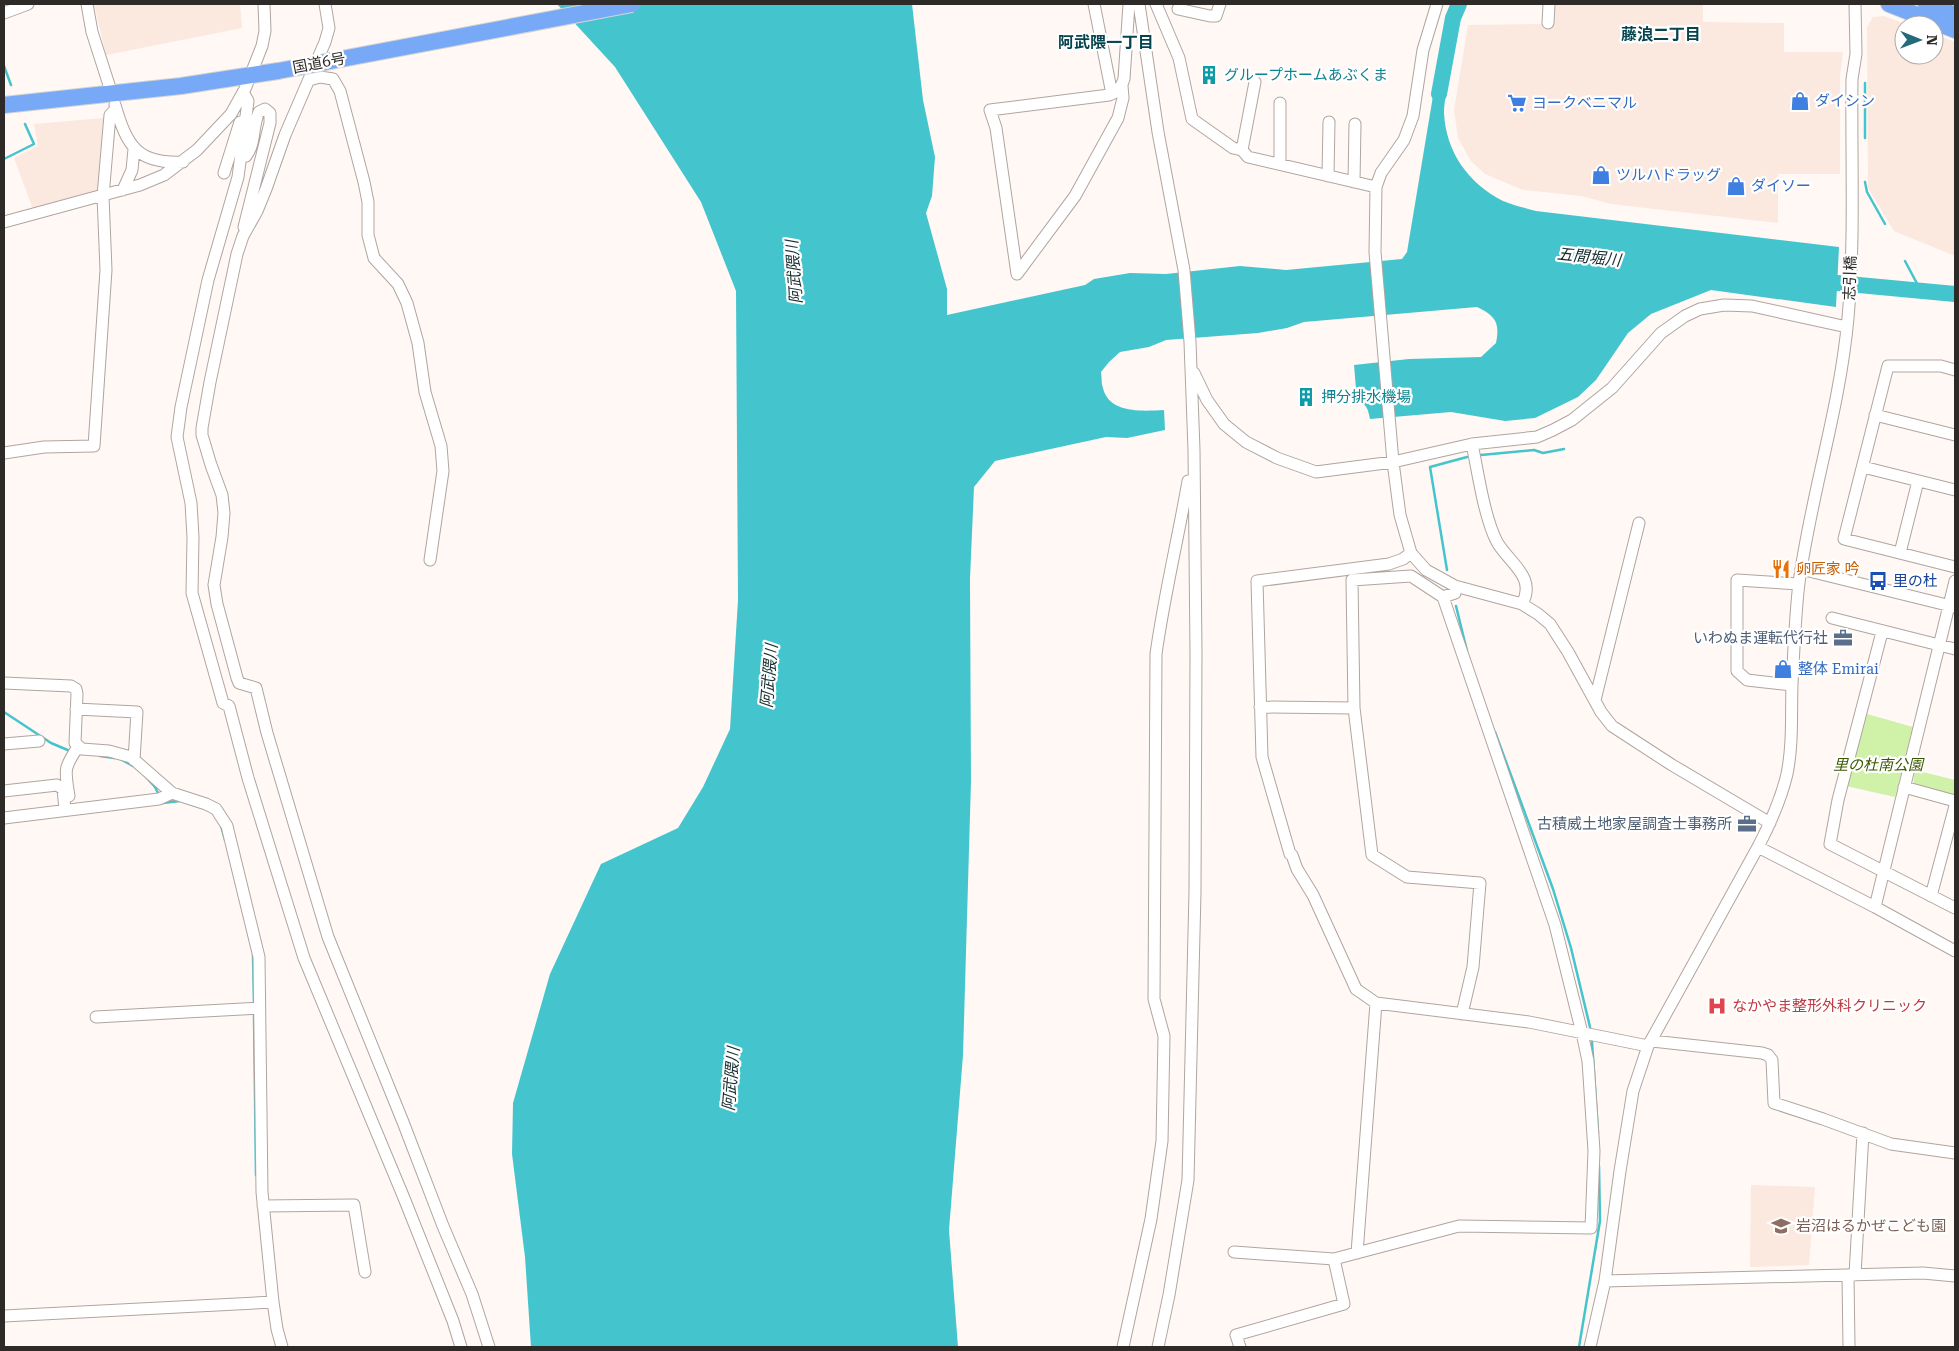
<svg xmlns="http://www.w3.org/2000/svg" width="1959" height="1351" font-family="'Roboto Serif','Noto Sans JP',serif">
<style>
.built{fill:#fbe8df}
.green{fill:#cff1a8}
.water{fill:#44c5cd}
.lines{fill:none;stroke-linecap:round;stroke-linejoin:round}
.stream{stroke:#44c5cd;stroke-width:2.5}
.river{stroke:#44c5cd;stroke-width:16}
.minor-casing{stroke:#b0a5a0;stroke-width:13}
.highway-casing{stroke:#d5d4d4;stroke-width:18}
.minor{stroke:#fff;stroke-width:11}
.highway{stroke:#77a9f7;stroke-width:16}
.highway-bridge-casing{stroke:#d5d4d4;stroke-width:18;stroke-linecap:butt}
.highway-bridge{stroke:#77a9f7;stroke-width:16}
.labels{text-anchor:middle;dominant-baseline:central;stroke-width:4.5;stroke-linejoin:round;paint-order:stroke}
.street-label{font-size:15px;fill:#2e2a28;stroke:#fff}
.culture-label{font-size:15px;fill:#0d838f;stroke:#fff;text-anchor:start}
.shop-label{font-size:15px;fill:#366cbe;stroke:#fff;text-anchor:start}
.food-label{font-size:15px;fill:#c56008;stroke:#fff;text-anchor:start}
.transit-label{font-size:15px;fill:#164399;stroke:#fff;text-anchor:start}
.service-label{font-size:15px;fill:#4e5e75;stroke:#fff;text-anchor:end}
.park-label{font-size:15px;font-style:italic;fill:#3b5800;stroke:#fff}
.health-label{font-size:15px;fill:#be3a42;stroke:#fff;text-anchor:start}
.education-label{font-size:15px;fill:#785e54;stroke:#fff;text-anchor:start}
.neighbourhood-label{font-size:16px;font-weight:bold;fill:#05444f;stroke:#fff}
.water-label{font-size:16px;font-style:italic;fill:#192f31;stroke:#fff}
</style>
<rect width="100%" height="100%" fill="#fff8f4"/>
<path class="built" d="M94 4H240L242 28 106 55Z
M1555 4H1703V22L1784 23V52H1843L1840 76V174H1778V223L1611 204 1582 196 1523 190 1485 174 1471 161 1458 138 1454 110 1468 25 1554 24Z
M1884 16 1908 25H1904V55H1934V34L1955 42V256L1894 231 1868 188 1867 27 1873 17Z
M104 118 100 190 33 209 14 158 38 146 34 124Z
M1751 1185 1815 1187 1809 1265 1750 1267Z"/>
<path class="green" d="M1867 714 1913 727 1895 797 1846 786Z
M1915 770 1955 780V797L1913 785Z"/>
<path class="water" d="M557 4H912L923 100 935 157 932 196 926 213 947 289V315L1085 285 1094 279 1130 273 1166 274 1240 266 1286 270 1402 259 1407 252 1437 72 1449 75C1448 87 1444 100 1444 113 1446 152 1468 183 1503 201 1513 205 1525 208 1536 211L1839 247 1836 307 1711 290 1651 314 1628 333 1596 380 1578 397 1535 418 1505 421 1451 412 1370 419C1368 409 1367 404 1357 401L1354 365 1409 359 1481 357 1496 343C1500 323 1496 316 1477 307L1304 322 1287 328 1258 333 1166 340 1149 347 1120 352 1109 362 1101 372C1102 377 1101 383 1103 388 1109 414 1143 411 1164 410L1165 430 1127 438 1106 437 995 461 974 487 970 579 971 781 963 1055 949 1230 958 1347H531L525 1257 512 1154 513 1103 550 974 601 864 678 828 703 787 730 729 738 600 736 291 701 202 615 67Z"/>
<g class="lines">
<path class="stream" d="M4 66 11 85
M1865 138V83
M4 159 34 144 25 124
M1865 182 1867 192 1885 224
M1905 261 1921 291
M1481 455 1534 450 1543 453 1564 449
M1447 570 1430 467 1467 457
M1456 606 1467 651
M4 712 51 743 70 751
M1495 732 1553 889 1571 948 1590 1027
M100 756 114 758
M122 760 133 766
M146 777 155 787 158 793
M163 803 180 801
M221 826 225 840
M253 954 254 1004
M254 1014 256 1175
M1592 1042 1598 1133
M1579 1347 1600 1221 1599 1166"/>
<path class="river" d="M1439 94 1453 18 1459 4
M1816 281 1955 294"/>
<g class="minor-casing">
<path id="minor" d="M87 4 92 32 109 85
M325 4 329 28 325 42 285 135 266 189 257 211 243 236 237 254 210 382 202 428V435L211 465 222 495 224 513 222 537 214 585 217 604 237 678 239 683 256 688 267 733 328 937 403 1122 443 1226 472 1294 489 1347
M1094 4 1112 94
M1139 4 1158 132 1184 270 1190 342 1194 450 1196 653 1195 892 1188 1180 1169 1295 1158 1347
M1156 4 1179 58 1192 119 1233 148 1242 150 1248 157 1376 187
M1437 4 1423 50 1413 116 1404 140 1381 173 1376 187 1375 252 1393 462 1400 515 1411 553 1426 570 1455 586 1522 604 1538 614 1550 624 1568 652 1601 712 1612 726 1672 765 1770 823
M1178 9 1210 16H1216L1220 4
M4 13 28 4
M1548 23 1549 4
M309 80 320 77 333 79 340 91 364 182 368 202V235L374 258 398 284 407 303 418 343 425 392 441 446 443 471 430 560
M1122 86 1123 98 1118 118 1075 196 1017 274 996 128 990 110 1109 95C1118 92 1121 88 1124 79L1129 4
M243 92 248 101 238 177 208 280 181 407 177 437 191 503 193 537 192 593 223 703 229 706 248 778 304 958 404 1198 453 1321 461 1347
M115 105C127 146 137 164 183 162
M1242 150 1255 82
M242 154 246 156C256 143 252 126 259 112L265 109 270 113V123L244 227
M1280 164V103
M224 173 240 122
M1328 176 1329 122
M1354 182 1355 124
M123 190 132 170 134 149
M4 222 140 185 164 175 197 150 231 114 245 89 262 46 265 31 264 4
M1955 370 1941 366H1888L1844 539 1955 567
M1194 373 1207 400 1224 424 1246 442 1277 458 1316 472 1393 462 1472 444 1537 437 1553 430 1572 420 1612 388 1661 333 1685 316 1700 309 1724 305 1752 306 1847 327
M1875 415 1955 435
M1472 444C1478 472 1484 517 1497 542 1509 563 1537 577 1522 604
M4 453 44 447 94 446 106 270 103 196 110 115 116 109
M1863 467 1955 490
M1411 553 1403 559 1389 564 1257 581 1262 757 1290 854 1292 855 1297 869 1313 895 1356 989 1376 1003 1529 1022 1648 1046
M1900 553 1918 481
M1801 569 1955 607
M1443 597 1411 576 1352 580 1354 708 1372 855 1407 877 1480 883 1473 967 1462 1014
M1832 618 1955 649
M1882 632 1838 800 1830 844 1955 908
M4 683 71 686 76 689 77 694 75 743 82 749 109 751 131 757 172 793 206 804 216 809 227 826 259 957 262 1192 273 1302 277 1329 282 1347
M1792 685 1747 680 1737 671V580L1799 584
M1595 700 1639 523
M1260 707 1354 708
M76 709 137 712 134 760
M4 744 39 741
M1904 787 1955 801
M4 791 57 785 63 789 65 810
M69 796C65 770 63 769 78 747
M4 818 159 799 172 793
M1758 847 1875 907 1955 951
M1931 896 1955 806
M1875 907 1955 581
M96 1017 259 1008
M1652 1041 1762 1053 1768 1055 1772 1060 1774 1103 1823 1119 1891 1144 1955 1153
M263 1206 354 1205 365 1272
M1234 1252 1334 1259 1459 1226 1591 1228 1594 1151 1588 1061 1582 1033 1555 925 1443 597 1455 593V586
M1357 1253 1376 1003
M1855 1275 1863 1133
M1848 1276 1849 1347
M1605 1281 1923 1273 1955 1276
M4 1316 273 1302
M1123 1347 1151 1219 1162 1141 1164 1036 1154 999 1156 654C1164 596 1178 539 1188 481
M1240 1347 1236 1335 1344 1304 1334 1259
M1590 1347 1605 1281 1620 1171 1633 1091 1648 1046 1758 847C1770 824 1781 799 1787 774 1793 744 1791 715 1792 684 1794 651 1795 616 1799 583 1811 494 1840 408 1848 318 1855 239 1851 158 1852 79L1856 54 1855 4"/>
</g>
<g class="highway-casing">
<path id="highway" d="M1889 4 1955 30
M1926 4 1955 15
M4 105 181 86 278 71"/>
</g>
<use href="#minor" class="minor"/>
<use href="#highway" class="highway"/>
<g class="highway-bridge-casing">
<path id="highway-bridge" d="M278 71 632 4"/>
</g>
<use href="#highway-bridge" class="highway-bridge"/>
</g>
<defs>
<g id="building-bare" transform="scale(1.5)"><path d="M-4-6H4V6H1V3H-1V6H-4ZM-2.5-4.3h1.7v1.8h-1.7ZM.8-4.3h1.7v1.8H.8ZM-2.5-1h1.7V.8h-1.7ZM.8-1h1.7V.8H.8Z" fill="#0f9aa8" stroke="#fff" stroke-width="2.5" paint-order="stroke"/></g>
<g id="shop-bare" transform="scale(1.5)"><path d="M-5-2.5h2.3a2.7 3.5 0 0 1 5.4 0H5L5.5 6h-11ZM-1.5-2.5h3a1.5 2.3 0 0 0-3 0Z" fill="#3f7fe0" stroke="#fff" stroke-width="2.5" paint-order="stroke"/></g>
<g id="supermarket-bare" transform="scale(1.5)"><path d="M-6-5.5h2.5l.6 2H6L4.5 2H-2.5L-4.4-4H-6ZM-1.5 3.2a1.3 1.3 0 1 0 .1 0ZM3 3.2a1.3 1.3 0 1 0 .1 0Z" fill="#3f7fe0" stroke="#fff" stroke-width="2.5" paint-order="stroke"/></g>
<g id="restaurant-bare" transform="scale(1.5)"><path d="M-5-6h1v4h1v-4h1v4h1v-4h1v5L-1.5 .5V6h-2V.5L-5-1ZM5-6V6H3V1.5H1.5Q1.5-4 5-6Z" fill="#e8710a" stroke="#fff" stroke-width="2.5" paint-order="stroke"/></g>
<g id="bus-bare" transform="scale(1.5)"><path d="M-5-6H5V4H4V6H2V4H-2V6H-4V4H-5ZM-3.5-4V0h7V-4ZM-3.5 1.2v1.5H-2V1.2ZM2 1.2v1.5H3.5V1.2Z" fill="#1a4fb4" stroke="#fff" stroke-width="2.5" paint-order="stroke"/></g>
<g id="office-bare" transform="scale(1.5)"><path d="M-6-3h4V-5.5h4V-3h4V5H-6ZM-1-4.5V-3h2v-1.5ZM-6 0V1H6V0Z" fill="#5c6f8a" stroke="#fff" stroke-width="2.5" paint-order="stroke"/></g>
<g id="hospital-bare" transform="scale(1.5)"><path d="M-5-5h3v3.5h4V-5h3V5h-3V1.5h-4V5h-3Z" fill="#e0444e" stroke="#fff" stroke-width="2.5" paint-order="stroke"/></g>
<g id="school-bare" transform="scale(1.5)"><path d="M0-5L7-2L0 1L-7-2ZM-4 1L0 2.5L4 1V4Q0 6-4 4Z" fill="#8d6e63" stroke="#fff" stroke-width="2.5" paint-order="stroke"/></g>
</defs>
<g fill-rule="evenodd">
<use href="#building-bare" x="1209" y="75"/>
<use href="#shop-bare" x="1800" y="101"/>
<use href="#supermarket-bare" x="1517" y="103"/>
<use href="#shop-bare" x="1601" y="175"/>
<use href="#shop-bare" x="1736" y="186"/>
<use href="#building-bare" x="1306" y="397"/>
<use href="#restaurant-bare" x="1781" y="569"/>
<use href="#bus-bare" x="1878" y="581"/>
<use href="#office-bare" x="1843" y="638"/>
<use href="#shop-bare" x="1783" y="669"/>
<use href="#office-bare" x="1747" y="824"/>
<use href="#hospital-bare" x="1717" y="1006"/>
<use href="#school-bare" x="1781" y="1226"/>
</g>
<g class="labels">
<g class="street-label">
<text transform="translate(319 63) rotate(-11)">国道6号</text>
<text transform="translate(1850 278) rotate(-88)">志引橋</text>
</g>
<g class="culture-label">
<text x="1224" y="75">グループホームあぶくま</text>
<text x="1321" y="397">押分排水機場</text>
</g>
<g class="shop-label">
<text x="1815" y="101">ダイシン</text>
<text x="1532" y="103">ヨークベニマル</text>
<text x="1616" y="175">ツルハドラッグ</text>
<text x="1751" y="186">ダイソー</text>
<text x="1798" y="669">整体 Emirai</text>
</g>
<g class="food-label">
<text x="1796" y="569">卵匠家 吟</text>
</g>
<g class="transit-label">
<text x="1893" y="581">里の杜</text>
</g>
<g class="service-label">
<text x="1828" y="638">いわぬま運転代行社</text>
<text x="1732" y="824">古積威土地家屋調査士事務所</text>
</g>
<g class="park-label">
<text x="1878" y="765">里の杜南公園</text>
</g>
<g class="health-label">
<text x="1732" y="1006">なかやま整形外科クリニック</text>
</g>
<g class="education-label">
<text x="1796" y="1226">岩沼はるかぜこども園</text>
</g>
<g class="neighbourhood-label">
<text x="1661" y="34">藤浪二丁目</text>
<text x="1106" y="42">阿武隈一丁目</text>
</g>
<g class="water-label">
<text transform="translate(1589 257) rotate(6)">五間堀川</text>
<text transform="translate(794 272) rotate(-94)">阿武隈川</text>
<text transform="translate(769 676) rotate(-85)">阿武隈川</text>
<text transform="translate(731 1079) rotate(-85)">阿武隈川</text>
</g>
</g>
<rect width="1959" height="1351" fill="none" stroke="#2e2a28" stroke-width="10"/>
<g transform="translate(1919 40) rotate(91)"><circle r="24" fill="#ffffff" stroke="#abaaa9"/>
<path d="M0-4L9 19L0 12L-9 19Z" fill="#246b79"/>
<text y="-8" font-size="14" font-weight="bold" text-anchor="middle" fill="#2e2a28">N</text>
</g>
</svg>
